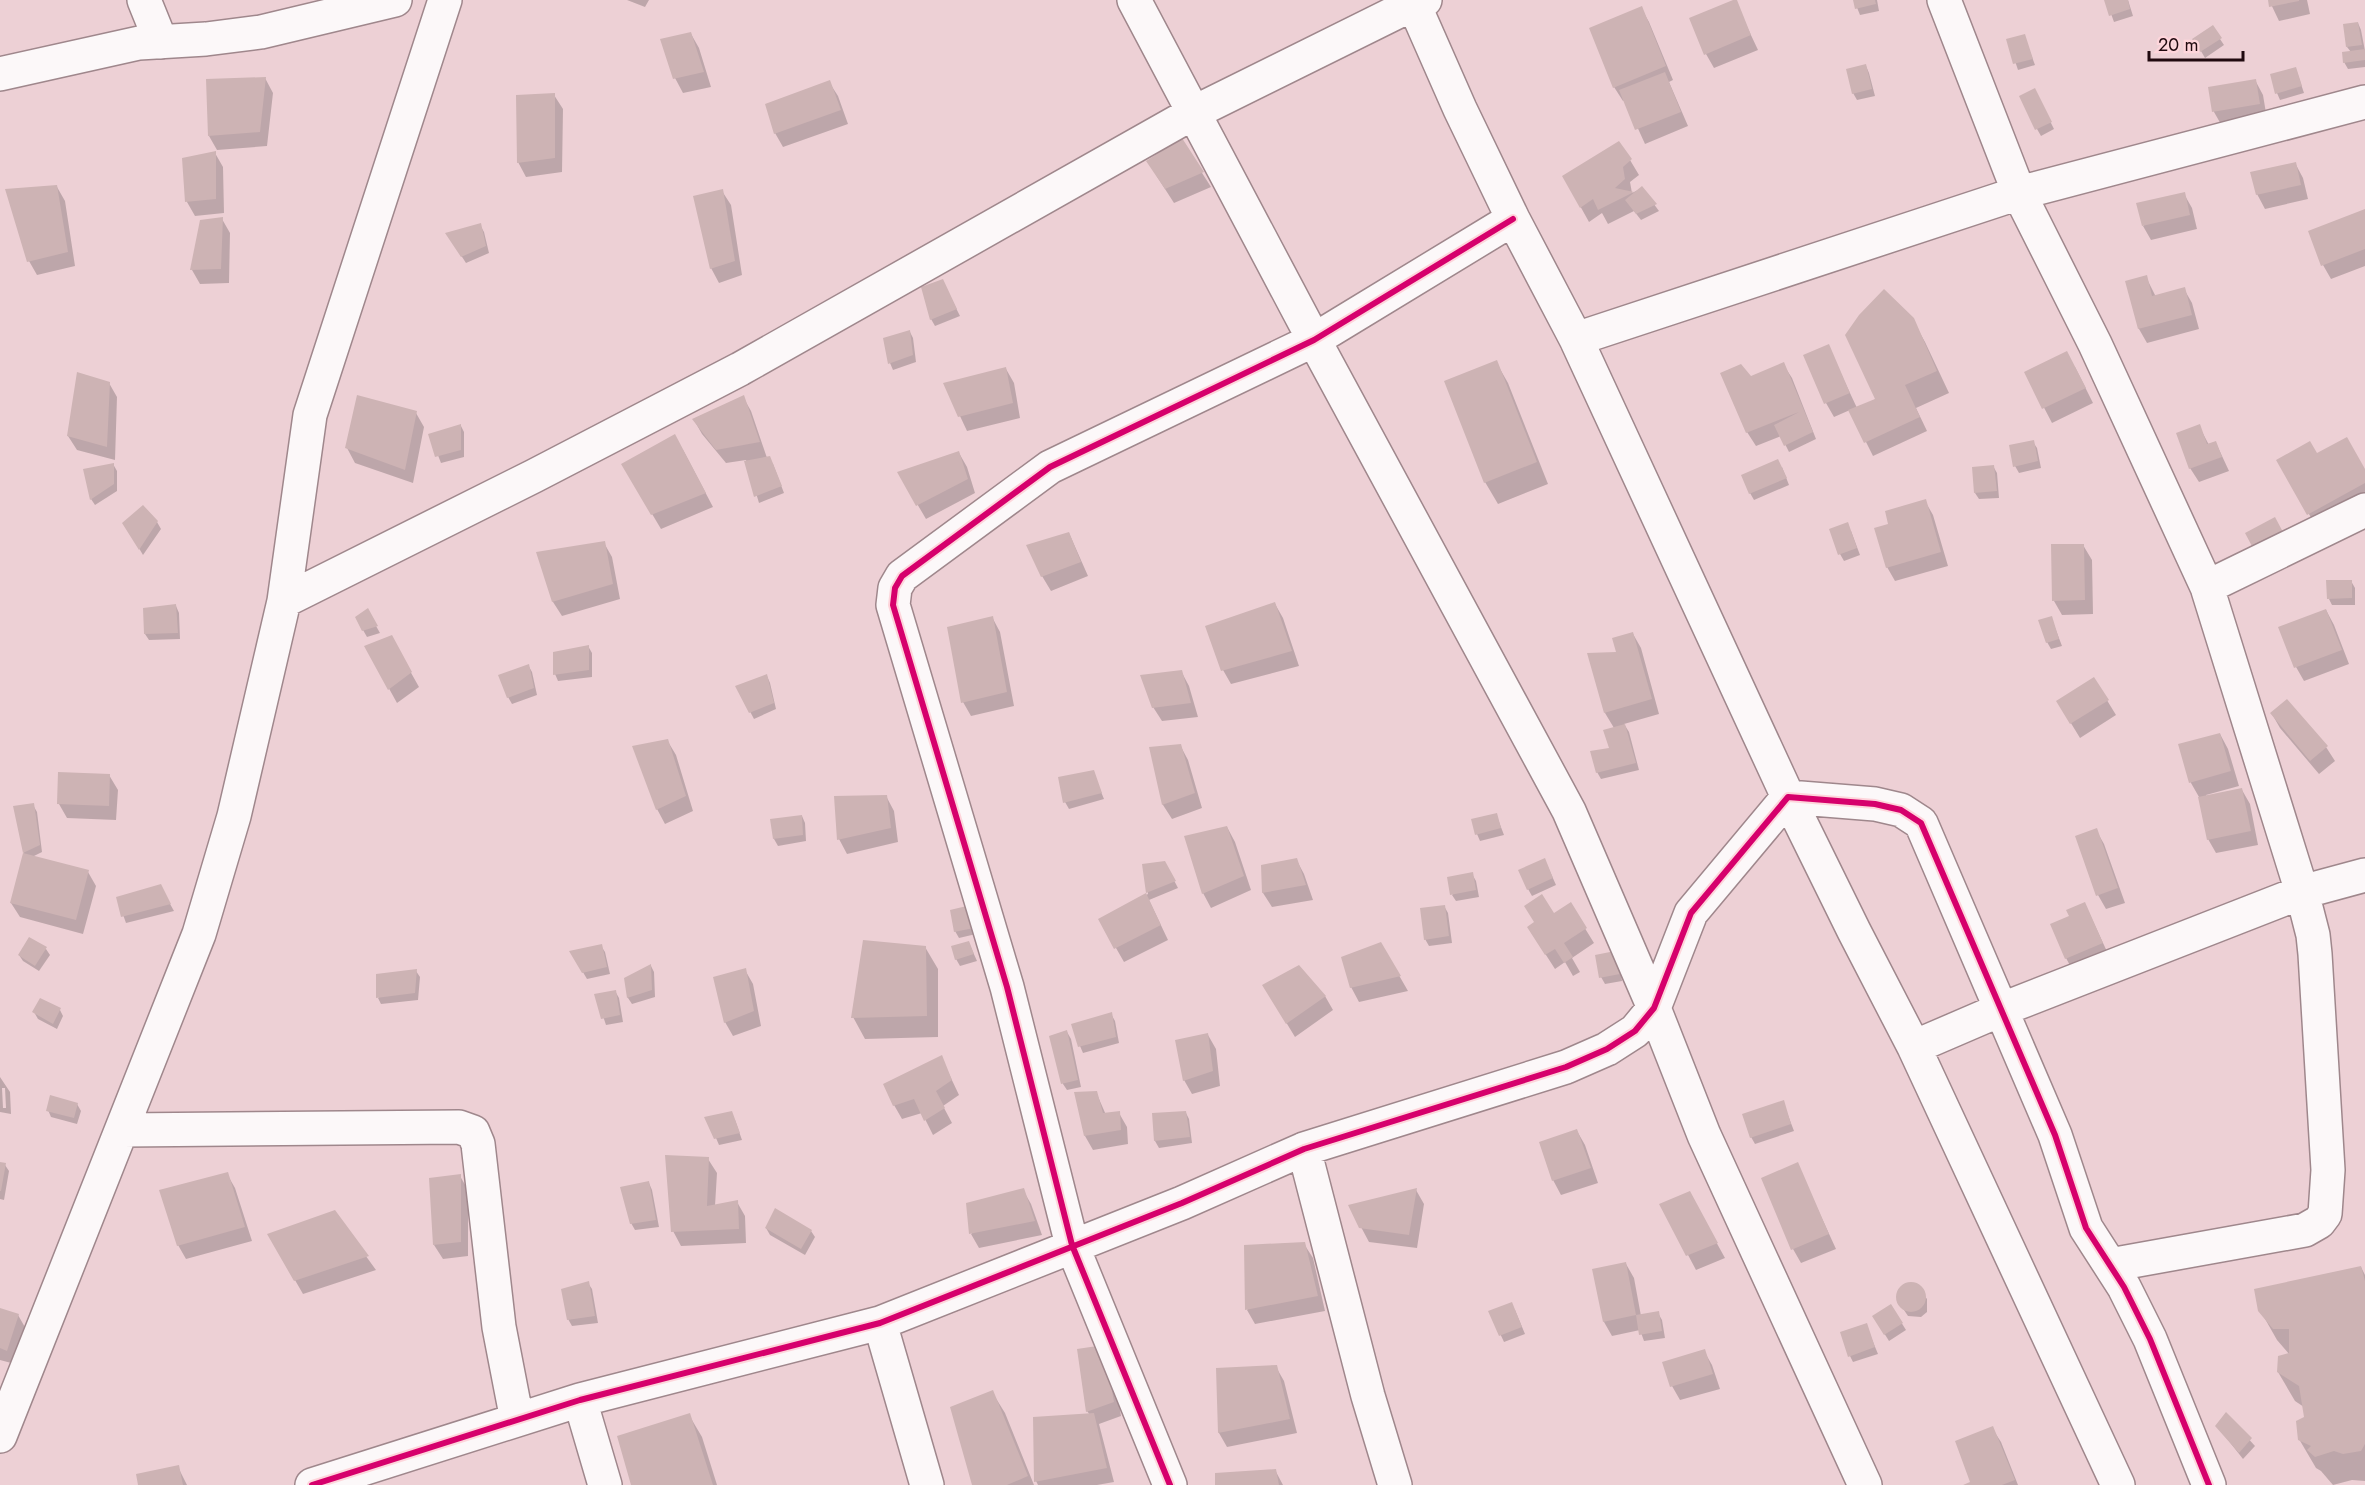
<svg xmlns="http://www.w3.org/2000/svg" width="2365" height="1485" font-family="Jost,sans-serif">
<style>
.shadow{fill:#0003;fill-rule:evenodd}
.building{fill:#cdb3b4}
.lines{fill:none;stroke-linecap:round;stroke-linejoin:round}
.minor-casing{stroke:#9f878c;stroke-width:36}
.minor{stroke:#fcf8f9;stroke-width:33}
.cycleway-casing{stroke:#fed5db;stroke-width:10}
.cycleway{stroke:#d6006c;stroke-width:6}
</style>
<rect width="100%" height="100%" fill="#edd0d5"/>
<path class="shadow" d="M627 0H649L645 7Z
M1854 0H1877L1879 11 1860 15Z
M2106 0H2128L2133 16 2114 22Z
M2269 0H2307L2310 14 2279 21Z
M1735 1 1758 50 1714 68 1706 54Z
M1641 8 1649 22 1673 80 1669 82 1688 126 1645 144 1625 100 1623 101 1614 87Z
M2358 23 2361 30 2365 51V67L2348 69 2344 62 2351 52 2347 47Z
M691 34 699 48 711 87 683 93 675 78Z
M2024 36 2035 65 2018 70 2008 40Z
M2194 39H2220L2224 45 2205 58Z
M1866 66 1869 73 1875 96 1857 100 1853 93Z
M2296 69 2304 93 2280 100 2277 93Z
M265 78 273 93 267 146 217 150 209 136Z
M2255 80 2263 95 2267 119 2222 126 2214 112 2210 88Z
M829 82 838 96 848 124 783 147 775 133Z
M554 95 563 109 562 172 526 177 518 162Z
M2038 97 2054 129 2041 136 2037 129Z
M1181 140 1211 187 1174 203 1156 175Z
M215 153 223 167 224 213 195 216 187 202 184 159Z
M1630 160 1639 175 1630 182 1632 193 1642 188 1659 211 1641 220 1634 211 1608 224 1602 213 1589 222 1564 177Z
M2295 163 2303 178 2308 199 2265 209 2257 194Z
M57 187 65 201 75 266 37 275 29 261Z
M722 191 731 205 742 275 719 283 711 268Z
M2184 194 2192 208 2197 229 2151 240 2143 226Z
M2365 211V266L2331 279 2323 265Z
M222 219 230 233 229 283 200 284 192 270Z
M480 225 484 232 489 253 466 263 451 240Z
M2146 277 2156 297 2184 289 2192 303 2199 329 2147 343 2139 329 2126 282Z
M946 288 960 316 935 326 931 319Z
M1912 319 1925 342 1949 393 1916 408 1927 431 1873 456 1850 410 1834 417 1826 403 1828 346 1857 408 1876 399Z
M910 332 913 338 916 362 893 370 890 363Z
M1496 362 1508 383 1548 484 1498 504 1485 482Z
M1783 364 1792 378 1816 439 1789 452 1781 436 1756 446 1747 432 1751 378Z
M2075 367 2093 403 2052 423 2026 373Z
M1006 369 1014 383 1020 418 967 431 945 384Z
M109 383 117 397 115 460 77 450 68 436Z
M743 397 751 411 767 458 773 464 784 493 759 503 746 460 726 463 702 434 694 420Z
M416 413 424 427 413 483 355 463 347 448Z
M461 426 464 432V457L441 463 430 435Z
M2199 426 2209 445 2216 443 2229 471 2199 482 2190 468Z
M2033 442 2037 448 2041 468 2019 473 2015 466Z
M683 450 713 507 661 529 623 465Z
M959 453 967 467 975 493 926 519 899 473Z
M2316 455 2365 471V501L2317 528 2278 460Z
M113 464 117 471V491L95 505 91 499Z
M1993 466 1997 473 1999 498 1979 499 1975 493Z
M1782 467 1789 485 1754 500 1750 493Z
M1925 501 1933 515 1948 566 1895 581 1887 567 1890 525Z
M157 522 161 529 143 555 124 523Z
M1851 531 1860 555 1844 561 1840 554Z
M1069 533 1088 576 1051 591 1042 576Z
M604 543 612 557 620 599 562 616 553 602 538 554Z
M2083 545 2092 560 2093 614 2062 615 2054 601Z
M2351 581 2355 588V605H2332L2329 599Z
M1275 604 1283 618 1299 666 1231 684 1223 670Z
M176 606 179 613 180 639 149 640 145 634Z
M367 610 380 633 367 637 363 630Z
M2326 610 2334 625 2349 664 2304 681 2296 667Z
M992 617 1000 632 1014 706 971 716 963 702Z
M2051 617 2062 646 2051 649 2047 642Z
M1633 634 1641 648 1659 714 1624 724 1629 732 1639 770 1601 779 1597 772 1611 749 1614 728 1605 713 1618 654Z
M391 637 419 687 397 703 366 647Z
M588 646 592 653V677L558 681 555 674Z
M528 665 532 672 537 695 512 704 508 697Z
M1181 671 1189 686 1198 717 1162 721 1153 707Z
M767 676 770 683 776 709 754 719 737 687Z
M2094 679 2116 715 2080 738 2066 715Z
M2272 714 2326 747 2335 761 2319 774 2280 728Z
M2220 734 2228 749 2239 786 2206 795 2207 797 2242 790 2250 804 2258 845 2216 853 2208 839 2199 797 2191 783 2180 745Z
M667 740 676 755 693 811 665 824 657 809 634 747Z
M1180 745 1188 760 1202 808 1172 819 1163 805 1151 749Z
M1093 772 1104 799 1069 809 1065 802Z
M109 775 118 790 116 820 67 818 59 804Z
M886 796 894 811 898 842 847 854 839 839Z
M33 805 37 812 42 852 32 857 88 872 96 886 83 934 20 917 11 903 24 853 15 808Z
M1496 814 1504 835 1480 841 1477 834Z
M802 816 805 823 806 841 778 846 774 839 772 820Z
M1227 827 1235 842 1251 890 1211 908 1203 893Z
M2096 830 2104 844 2125 903 2106 909 2098 895Z
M1296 859 1304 874 1313 900 1272 907 1263 893 1262 866Z
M1165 863 1178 888 1149 900 1168 940 1124 962 1100 920 1148 894 1144 865Z
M1548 867 1556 885 1532 896 1528 889Z
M1472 874 1476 881 1479 897 1456 901 1452 895Z
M160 886 174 911 126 923 117 898Z
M1570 904 1594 943 1572 958 1580 972 1573 976 1565 962 1555 969 1537 941 1554 915Z
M2085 904 2110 958 2074 973 2066 958 2071 917Z
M970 906 976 934 959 938 955 931Z
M1444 906 1448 913 1452 943 1429 946 1425 939Z
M969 943 977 961 960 966 956 959Z
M1381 944 1408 991 1359 1002 1351 987Z
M601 946 605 952 610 974 587 979 571 952Z
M925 947 938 969V1037L865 1039 853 1017Z
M46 949 50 955 39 971 23 961 19 955Z
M1619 959 1622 981 1605 984 1601 977Z
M651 966 654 972 655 997 632 1004 628 998 626 978Z
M745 970 753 984 761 1026 733 1036 725 1022Z
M416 971 420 977 418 1000 381 1004 378 998Z
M1264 986 1325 996 1333 1010 1295 1037Z
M615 991 619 998 623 1022 606 1025 596 995Z
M60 1010 63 1016 57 1029 38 1019 34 1012Z
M1111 1014 1115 1021 1119 1043 1083 1053 1080 1046Z
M1067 1032 1071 1039 1081 1087 1067 1090 1063 1084 1051 1037Z
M1208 1035 1216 1049 1220 1086 1192 1094 1184 1080Z
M941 1057 959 1095 943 1106 952 1123 933 1135 922 1113 902 1119 894 1105Z
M0 1077 10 1092 11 1114 0 1112ZM2 1088H5L6 1108H3Z
M1096 1092 1106 1115 1119 1113 1127 1127 1128 1144 1093 1150 1085 1136Z
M1783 1102 1794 1131 1755 1144 1751 1137Z
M77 1104 81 1111 77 1124 51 1117 48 1110Z
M1186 1113 1189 1119 1192 1143 1159 1148 1155 1141 1154 1114Z
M735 1120 742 1140 719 1145 716 1138Z
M1577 1131 1585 1145 1598 1183 1561 1195 1553 1180Z
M708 1159 717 1173 715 1206 737 1202 745 1216 746 1243 681 1246 673 1231Z
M0 1164 5 1165 9 1171 4 1200 0 1199Z
M1797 1164 1836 1249 1801 1263 1793 1249Z
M227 1174 235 1188 252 1241 186 1259 178 1245Z
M460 1176 468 1190V1256L443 1259 434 1245Z
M649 1183 652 1190 659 1227 635 1230 631 1223Z
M1023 1190 1031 1204 1042 1235 979 1248 971 1234Z
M1416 1190 1424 1204 1417 1248 1369 1242 1361 1227Z
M1689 1193 1725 1258 1696 1270 1661 1204Z
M334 1212 376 1270 303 1294 269 1235Z
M766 1228 811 1231 815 1237 805 1255 770 1235Z
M1304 1244 1313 1258 1325 1311 1255 1324 1247 1310Z
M1626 1264 1634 1278 1641 1316 1658 1313 1662 1320 1665 1338 1644 1341 1640 1330 1612 1336 1604 1322 1594 1270Z
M2361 1267 2365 1275V1481L2352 1480 2333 1485 2321 1471 2316 1468 2299 1439 2306 1418 2304 1407 2295 1401 2278 1372 2289 1354 2277 1340 2260 1310Z
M588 1283 592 1289 598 1323 572 1326 568 1319Z
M1908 1284 1916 1285 1927 1299V1312L1921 1317 1908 1316 1898 1301 1900 1289Z
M1891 1306 1906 1330 1889 1341 1874 1317Z
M0 1309 18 1315 26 1329 15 1364 0 1360Z
M1515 1310 1525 1334 1504 1342 1490 1312Z
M1866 1325 1878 1354 1853 1362 1850 1356Z
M1704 1351 1712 1365 1720 1389 1680 1400 1672 1386Z
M1112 1361 1121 1416 1099 1424 1114 1482 1097 1485H1038L1036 1481 1090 1415 1087 1411Z
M1276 1367 1284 1381 1297 1433 1227 1447 1219 1433 1218 1370Z
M992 1392 1005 1413 1034 1485H974Z
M2226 1414 2255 1446 2243 1459 2217 1426Z
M689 1415 702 1437 717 1485H632Z
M1992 1428 2001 1442 2018 1485H1974Z
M178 1467 187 1485H140Z
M1275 1470 1283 1485H1216Z"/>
<path class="building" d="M1733 0H1737L1751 35 1704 55 1689 18Z
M1853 0H1875L1876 4 1855 9Z
M2104 0H2128L2130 9 2109 16Z
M2268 0H2299V1L2269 7Z
M1642 6 1666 66 1613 88 1589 28Z
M2358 22 2362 45 2346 47 2343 24Z
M2213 25 2222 38 2200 52 2192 39Z
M691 32 704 72 673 79 660 39Z
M2025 34 2033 59 2013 64 2006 39Z
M2365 49V60L2343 63 2342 52Z
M1866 64 1872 89 1852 94 1846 69Z
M2296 67 2302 86 2275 94 2270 74Z
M1665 72 1681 112 1635 130 1619 90Z
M266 77 260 132 208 136 206 79Z
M2256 79 2260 104 2212 112 2208 87Z
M830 80 841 110 774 134 765 104Z
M2035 88 2052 122 2035 130 2019 96Z
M555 93V158L517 163 516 95Z
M1182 138 1204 172 1165 189 1146 161Z
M1619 141 1632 159 1623 167 1625 179 1615 188 1634 192 1598 210 1593 199 1580 208 1562 176Z
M216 151V199L185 202 182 158Z
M2296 162 2301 185 2256 195 2250 172Z
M57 185 68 252 27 262 5 189Z
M1642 186 1657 204 1636 214 1625 200Z
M723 189 735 261 710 269 693 196Z
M2185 192 2190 215 2142 226 2136 203Z
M2365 209V249L2321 266 2308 231Z
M223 217 221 269 190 270 200 220Z
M481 223 486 246 461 257 445 233Z
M2147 275 2152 296 2185 287 2192 315 2138 329 2125 281Z
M943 279 957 309 930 320 921 287Z
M1884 289 1914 318 1937 371 1905 385 1920 417 1864 443 1848 410 1875 399 1845 335 1859 315Z
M910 330 913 355 888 364 883 338Z
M1829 344 1850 393 1824 404 1803 355Z
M2067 351 2086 388 2042 409 2024 372Z
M1497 360 1537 462 1484 483 1444 381Z
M1784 362 1813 432 1784 446 1774 425 1799 412 1746 433 1720 373 1741 364 1751 376Z
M1006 367 1013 403 958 417 943 383Z
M77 372 110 382 107 447 67 436Z
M357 395 417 411 405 470 345 448Z
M744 395 760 442 716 450 692 419Z
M461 424V450L435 457 428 434Z
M2200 424 2207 444 2216 441 2222 457 2189 469 2176 433Z
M675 434 706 493 651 515 621 464Z
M2347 437 2365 469V483L2307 515 2276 460 2310 441 2317 453Z
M2034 440 2038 461 2013 467 2009 445Z
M959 451 968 479 916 506 897 472Z
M770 456 782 486 754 497 744 461Z
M1778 459 1787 478 1749 494 1741 475Z
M114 463V484L90 500 83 469Z
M1994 465 1997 491 1974 493 1972 467Z
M1926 499 1941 552 1886 568 1874 528 1888 524 1885 511Z
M143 505 158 521 139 550 122 523Z
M2275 517 2284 534 2254 550 2245 533Z
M1848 522 1857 548 1838 555 1829 529Z
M1069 532 1081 562 1041 577 1026 545Z
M605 541 613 584 552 602 536 552Z
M2051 544H2084L2085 600 2052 601Z
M2326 580H2352V598L2327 599Z
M1275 602 1292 651 1221 671 1205 626Z
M176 604 178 633 144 634 143 608Z
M368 608 378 626 362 631 355 617Z
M2326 609 2342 650 2294 668 2278 627Z
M993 616 1007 692 961 703 947 627Z
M2052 616 2059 639 2046 643 2038 620Z
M1633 632 1652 699 1604 713 1587 653 1616 652 1612 638Z
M392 635 412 672 388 690 364 646Z
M589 645V670L553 675V652Z
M529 664 534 688 507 698 498 675Z
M1182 670 1191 703 1152 708 1140 675Z
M767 674 774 703 749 713 735 686Z
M2094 677 2109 700 2070 724 2056 701Z
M2287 699 2328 746 2310 761 2270 713Z
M1625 724 1636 763 1596 773 1590 751 1609 748 1603 730Z
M2220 733 2231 771 2189 783 2178 744Z
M668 739 686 796 656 810 632 746Z
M1181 744 1195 793 1162 805 1149 747Z
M1094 770 1102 793 1063 803 1058 777Z
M58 772 110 774 109 806 57 804Z
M2242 788 2251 831 2207 840 2198 797Z
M887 795 891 828 837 840 834 796Z
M34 803 40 845 23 853 13 806Z
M1497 813 1501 828 1475 835 1471 819Z
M802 815 803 835 773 839 770 819Z
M1227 826 1244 876 1202 894 1184 836Z
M2097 828 2118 888 2096 896 2075 836Z
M23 853 89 870 76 920 10 903Z
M1297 858 1306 885 1262 893 1261 865Z
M1545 858 1553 878 1527 890 1518 870Z
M1165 861 1176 881 1146 893 1142 864Z
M1473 872 1476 890 1450 895 1447 877Z
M161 884 171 904 121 917 116 897Z
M1146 893 1161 925 1114 949 1098 919Z
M1542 894 1554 913 1571 902 1587 928 1564 943 1573 957 1564 963 1555 949 1545 955 1527 927 1534 922 1524 906Z
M2085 902 2103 943 2065 959 2050 924 2069 916 2066 910Z
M971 905 974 928 954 932 950 910Z
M1445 905 1449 936 1424 940 1420 908Z
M29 937 47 947 35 966 18 955Z
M863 940 926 946 927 1016 851 1018Z
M969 941 974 954 955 960 951 946Z
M1381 942 1401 976 1350 988 1341 957Z
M602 944 607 967 582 973 569 951Z
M1615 951 1620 974 1599 978 1595 955Z
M651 964 652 990 627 998 624 978Z
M1299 965 1326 996 1286 1024 1262 985Z
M746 968 754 1011 724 1023 713 977Z
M417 969 415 993 376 998V974Z
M616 990 620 1015 601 1019 594 994Z
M40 998 61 1008 53 1024 32 1012Z
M1112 1012 1116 1037 1078 1047 1071 1024Z
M1067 1030 1078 1080 1061 1084 1049 1036Z
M1208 1033 1213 1071 1183 1081 1175 1040Z
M942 1055 952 1080 936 1091 945 1108 924 1121 914 1099 893 1106 883 1084Z
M1097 1091 1103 1113 1120 1111 1121 1130 1084 1136 1074 1092Z
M50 1095 78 1103 74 1118 46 1111Z
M1784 1100 1791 1124 1750 1138 1742 1114Z
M732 1111 740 1133 714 1139 704 1117Z
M1186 1111 1190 1137 1154 1141 1152 1113Z
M1577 1129 1591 1168 1552 1181 1539 1142Z
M665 1155 709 1157 707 1206 738 1200 739 1229 671 1232Z
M0 1162 6 1163 1 1191H0Z
M1798 1162 1829 1234 1791 1250 1761 1178Z
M228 1172 245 1227 177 1246 159 1190Z
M461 1174V1242L433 1245 429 1178Z
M649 1181 656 1220 630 1224 620 1187Z
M1024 1188 1035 1221 969 1234 966 1203Z
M1417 1188 1409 1235 1359 1228 1348 1205Z
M1690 1191 1718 1243 1686 1256 1659 1204Z
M775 1208 812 1230 801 1249 765 1228Z
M335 1210 369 1256 294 1281 267 1234Z
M1305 1242 1318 1296 1245 1310 1244 1245Z
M1626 1262 1636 1315 1659 1311 1662 1331 1639 1335 1636 1315 1603 1322 1592 1269Z
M2361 1266 2365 1281V1444L2361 1451 2343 1454 2334 1451 2315 1457 2307 1450 2311 1446 2298 1440 2296 1421 2304 1417 2299 1386 2277 1372 2278 1356 2289 1353V1329H2273L2258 1311 2254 1289Z
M589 1281 595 1316 567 1320 561 1289Z
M1896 1297a15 15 0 1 1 30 0a15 15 0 1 1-30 0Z
M1512 1302 1522 1327 1499 1336 1488 1311Z
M1891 1304 1903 1323 1884 1335 1872 1316Z
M0 1308 19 1314 7 1351 0 1348Z
M1867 1323 1875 1347 1848 1357 1840 1332Z
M1104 1345 1114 1402 1086 1412 1077 1349Z
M1705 1349 1713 1374 1670 1387 1662 1362Z
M1277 1365 1290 1419 1218 1433 1216 1368Z
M993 1390 1028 1476 1007 1485H972L950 1407Z
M2226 1412 2252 1438 2239 1453 2215 1426Z
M690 1413 713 1485H631L617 1436Z
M1094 1413 1107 1468 1034 1482 1033 1417Z
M1993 1426 2015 1480 2002 1485H1963L1970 1482 1955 1441Z
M179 1465 183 1485H138L136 1474Z
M1276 1469 1279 1485H1215V1473Z"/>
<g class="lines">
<g class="minor-casing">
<path id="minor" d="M144 0 161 42
M1134 0 1314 340 1569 811 1654 1008 1704 1135 1865 1485
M1412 0 1460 109 1513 219 1576 339 1788 797 1854 931 1914 1047 2118 1485
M1944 0 2019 193 2095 344 2207 587 2302 892 2313 935 2315 954 2328 1170 2325 1214 2319 1222 2305 1230 2110 1265
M0 74 139 43 206 39 261 32 395 0
M1576 339 2019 193 2365 102
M2207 587 2365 510
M284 601 534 476 740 369 1193 113 1413 4 1425 0
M1914 1047 2000 1010 2302 892 2365 875
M123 1130 459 1127 473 1132 478 1144 499 1327 517 1420
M1304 1149 1368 1396 1395 1485
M880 1323 927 1485
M580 1400 605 1485
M0 1436 199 934 234 816 284 601 310 415 445 0
M312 1485 580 1400 880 1323 1182 1203 1304 1149 1566 1067 1607 1049 1635 1031 1654 1008 1691 913 1788 797 1875 804 1901 810 1921 823 2055 1135 2086 1228 2124 1287 2150 1339 2209 1485
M1170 1485 1072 1245 1007 987 893 605 895 588 902 576 1050 467 1314 340 1513 219"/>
</g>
<use href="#minor" class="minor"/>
<g class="cycleway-casing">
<path id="cycleway" d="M312 1485 580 1400 880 1323 1182 1203 1304 1149 1566 1067 1607 1049 1635 1031 1654 1008 1691 913 1788 797 1875 804 1901 810 1921 823 2055 1135 2086 1228 2124 1287 2150 1339 2209 1485
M1170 1485 1072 1245 1007 987 893 605 895 588 902 576 1050 467 1314 340 1513 219"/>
</g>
<use href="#cycleway" class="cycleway"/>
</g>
<path d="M2149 51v9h94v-9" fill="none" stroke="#20090f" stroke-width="3"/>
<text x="2158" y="51" font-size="18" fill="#20090f" stroke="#fed5db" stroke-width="4.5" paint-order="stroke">20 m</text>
</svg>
